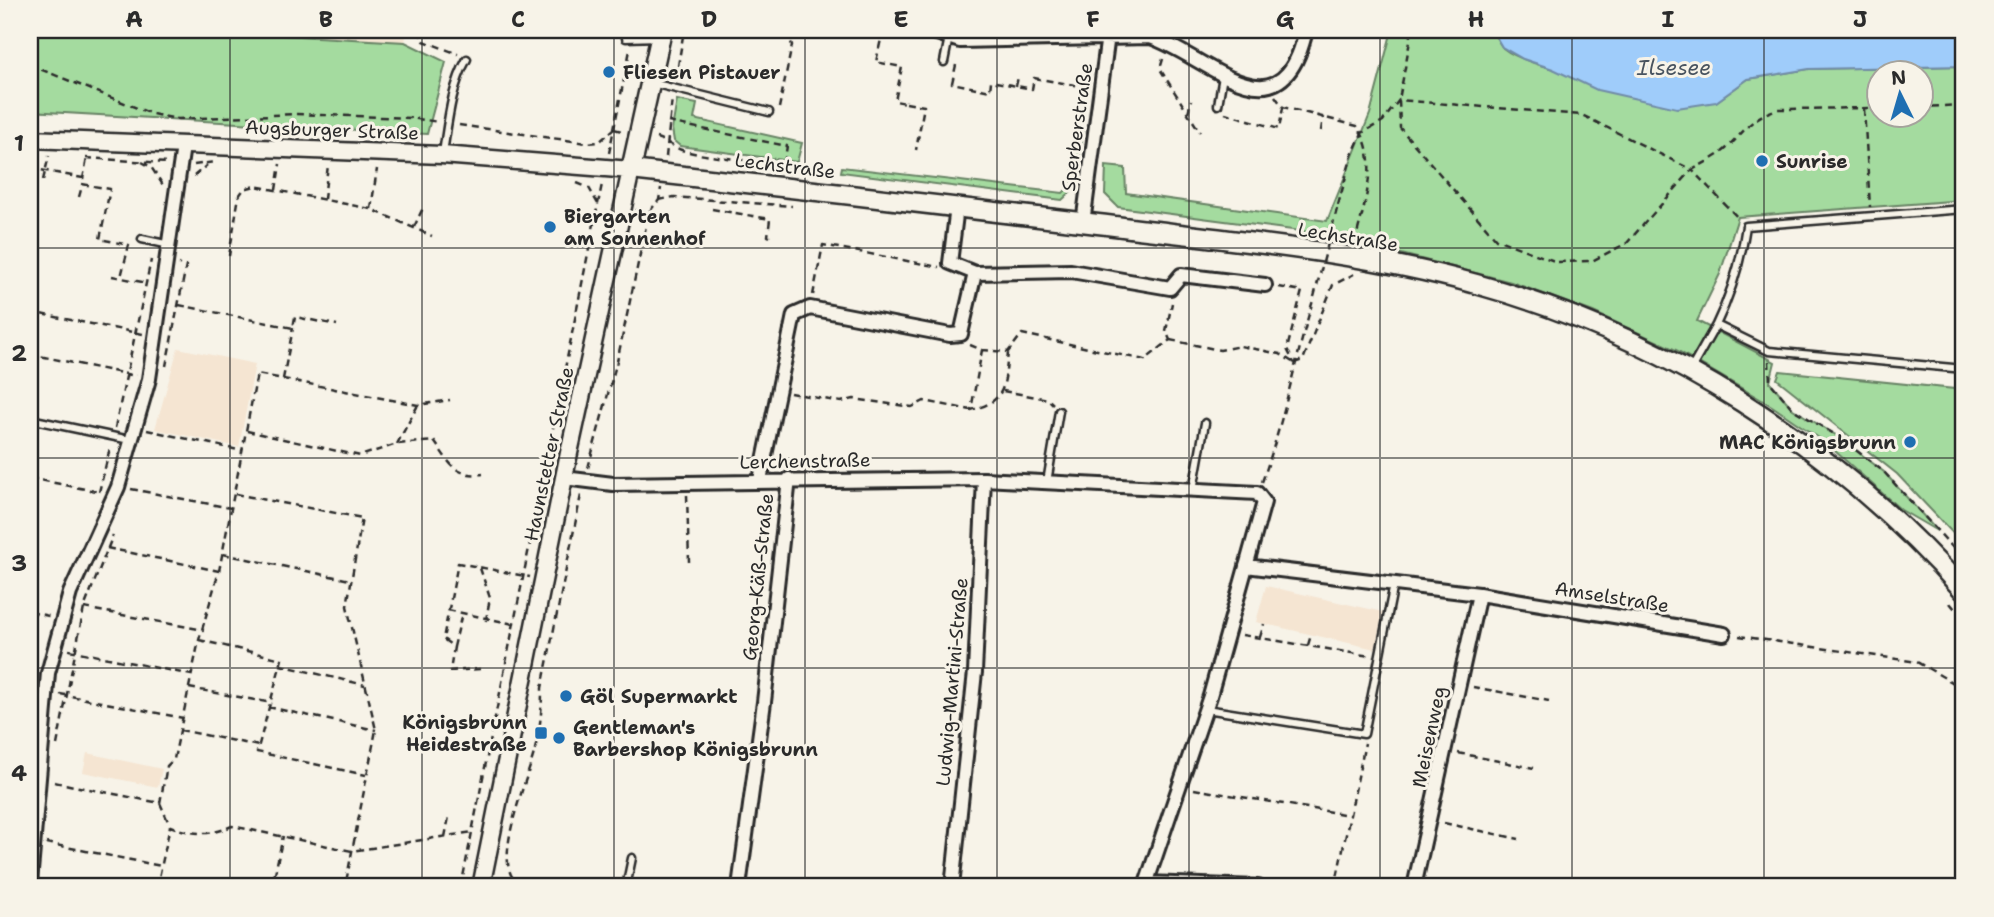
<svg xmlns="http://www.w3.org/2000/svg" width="1994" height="917" font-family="'Shantell Sans',sans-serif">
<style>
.built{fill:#f5e5d2}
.green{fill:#a4db9f;stroke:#688365;stroke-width:2;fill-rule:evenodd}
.water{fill:#9fccfa;stroke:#718ca7;stroke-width:2}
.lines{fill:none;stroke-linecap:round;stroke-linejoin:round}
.service-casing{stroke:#2b2b2b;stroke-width:11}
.minor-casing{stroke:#2b2b2b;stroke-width:18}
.tertiary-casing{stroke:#2b2b2b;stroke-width:21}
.secondary-casing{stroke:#2b2b2b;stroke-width:23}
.path{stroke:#2b2b2b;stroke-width:2.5;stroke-dasharray:7 5;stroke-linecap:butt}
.service{stroke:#f7f3e8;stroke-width:6}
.minor{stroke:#f7f3e8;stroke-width:12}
.tertiary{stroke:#f7f3e8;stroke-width:16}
.secondary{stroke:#f7f3e8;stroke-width:18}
.path-bridge{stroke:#2b2b2b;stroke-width:2.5;stroke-dasharray:7 5;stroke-linecap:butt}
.grid{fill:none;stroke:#2b2b2b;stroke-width:2;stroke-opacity:0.55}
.poi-dot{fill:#1f6fb2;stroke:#f7f3e8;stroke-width:2.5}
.labels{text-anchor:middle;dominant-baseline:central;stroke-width:6;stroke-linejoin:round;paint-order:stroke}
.poi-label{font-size:19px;font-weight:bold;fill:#2b2b2b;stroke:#f7f3e8;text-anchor:start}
.street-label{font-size:19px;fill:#2b2b2b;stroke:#f7f3e8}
.water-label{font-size:21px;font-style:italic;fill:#48535f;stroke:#f7f3e8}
.neatline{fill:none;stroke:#2b2b2b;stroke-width:2.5}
.grid-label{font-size:23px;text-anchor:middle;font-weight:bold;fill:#2b2b2b}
</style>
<rect width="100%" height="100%" fill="#f7f3e8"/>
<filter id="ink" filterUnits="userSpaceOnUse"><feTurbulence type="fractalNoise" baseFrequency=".0143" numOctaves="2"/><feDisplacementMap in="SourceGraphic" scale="14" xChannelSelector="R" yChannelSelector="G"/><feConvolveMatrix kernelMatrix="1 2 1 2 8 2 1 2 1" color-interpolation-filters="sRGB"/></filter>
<g filter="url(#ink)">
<path class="built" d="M194 30H407L405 42Z
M178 348 255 364 239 447 155 429Z
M1266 586 1383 612 1375 649 1256 622Z
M87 753 162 769 158 787 83 772Z"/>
<path class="green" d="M30 30H194L405 42 446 62 427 134 30 111Z
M1392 30H1492C1495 35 1499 43 1503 48 1534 74 1670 92 1716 102L1748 79 1809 69 1964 66V200L1738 217 1720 274 1697 321 1775 362 1770 382 1793 409 1839 437 1884 472 1937 531 1901 510 1826 443 1772 406 1678 351 1593 312 1511 282 1323 234 1118 207 1105 194 1106 166 1125 168 1126 193 1327 221 1370 114ZM1878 74H1920V116H1878Z
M677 100 697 104 694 119 802 143 797 162 680 146 674 141 672 129Z
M1078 131 1083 132 1075 188 1062 200 841 172 842 167 1063 193 1071 185Z
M1780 371 1964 390V545L1897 474 1777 379Z"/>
<path class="water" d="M1492 30H1964V66L1809 69 1748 79 1716 102 1677 108 1597 90 1553 69 1523 59 1502 47Z"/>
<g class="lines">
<g class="service-casing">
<path id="service" d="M626 38 659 37
M944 62 949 37
M652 83 769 112
M1218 105 1223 76
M443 153C448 122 451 87 467 59
M142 239 170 245
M1716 325C1732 292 1741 262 1746 226L1964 209
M1691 369 1716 325 1769 351 1964 369
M30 419 130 440
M1047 482 1059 411
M1193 490 1205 423
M1206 709 1364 734 1394 584
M626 887 632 858"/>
</g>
<g class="minor-casing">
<path id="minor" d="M928 30 960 41 1150 37C1207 55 1281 142 1306 30
M1083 223 1108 35
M975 273 1071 271 1170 288 1181 275 1265 285
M564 478 613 484 984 479 1257 493 1264 502 1210 696 1145 887
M760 480 794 315 810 308 950 335 961 334 975 273 950 263 957 207
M1246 566 1479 594 1724 634
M30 883 48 673 70 593 118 487 149 379 183 146
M1147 883 1258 887
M739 887 764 702 789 479
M952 887 975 672 984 479
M1414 887 1479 594"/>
</g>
<g class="tertiary-casing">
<path id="tertiary" d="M30 139 442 155 631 170 569 453 481 887"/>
</g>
<g class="secondary-casing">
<path id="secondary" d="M662 30 631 170C787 187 942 206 1098 224 1224 240 1353 250 1476 284 1665 336 1834 445 1964 591"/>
</g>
<path class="path" d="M418 30 424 41 458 54
M883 30 876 62 902 67 895 101 906 103V100
M1412 30 1399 100 1400 128 1496 239 1557 262 1592 261 1627 243 1692 170 1739 219
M1163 59 1160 69 1200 132
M30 65 152 114 178 119 294 114 411 118 439 122
M956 65 952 83 990 91 991 81 1032 89 1034 78 1086 87
M676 78 684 30
M1016 86 1018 77
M1275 96 1283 107 1357 126C1381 160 1364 205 1355 242
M906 103 924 106 916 150
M1920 107 1964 105
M779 108 792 45 786 30
M1864 109 1870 207
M1188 113 1191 100
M1225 113 1279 129 1283 108
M668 122 787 146 784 164
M459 125 587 143 599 142 614 129
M614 129 622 131
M1321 131 1323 117
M656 138C668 141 673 148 685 151 724 161 765 158 804 172
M609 153 630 50
M666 157 672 98
M86 158 167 163
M142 162 151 167 163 185
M194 165 215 162
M30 168 83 178
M194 176 207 165
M83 179 87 158
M43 180 49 156
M577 183 589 188 598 204
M82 184 110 189 100 239 129 245 121 277
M276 190 280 164
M79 197 82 186
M324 199 328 165
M659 200 674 197 792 206
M1338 205 1352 155 1362 133 1383 121 1399 100 1582 115 1692 170C1701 165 1712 159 1721 153 1744 135 1747 118 1778 109L1878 108
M371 209 377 169
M712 209 770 219 768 236 770 237
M636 210 649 212
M414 227 423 208
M229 256 239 196 244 189 255 186 371 209 432 236
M112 276 147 283
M1279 287 1302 291 1287 349 1294 363
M813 295 823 245 939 267
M179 305 293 328 295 317 337 325
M30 312 143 334
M1170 340 1220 350 1240 346 1280 354 1294 363
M970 345 982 350 971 410C1007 401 1004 386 1008 353
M982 350 1008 352 1022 334 1145 360 1170 340 1166 331 1172 303
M30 354 136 376
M1769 361 1770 382 1793 409 1839 437 1884 472 1964 560
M1294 363 1303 360 1333 285 1354 274
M166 366 186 266 179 264
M283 379 418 405 450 400
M1003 391 1048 399 1053 404
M790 393 841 402 854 399 912 407 924 401 971 410
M115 428 151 260
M147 430 243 451
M247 431 360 456 397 444 434 441C450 463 454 477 483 474
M397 444 418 405
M588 468 618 357 649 212 659 200 661 188
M30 478 100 492
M1262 482C1284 421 1295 359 1314 297
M131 489 231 508
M99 492 110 448
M235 494 362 518 347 606 376 730 345 887
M687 495 689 562
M107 548 219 571
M223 554 350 580
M480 568 490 598 485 625
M1950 603 1964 620
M84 608 204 630
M448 610 514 624
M30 612 49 616
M1242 635 1370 656
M1739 636 1917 662 1964 689
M1260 637 1264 624
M199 640 282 659 257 752 366 775
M1308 645 1311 635
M454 647 462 613
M69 650 192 675
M280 665 365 685
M480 669 450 671 454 647 443 639 458 563 530 577
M1473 687 1549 701
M189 688 272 703
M60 694 183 718
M268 707 376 730
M180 730 259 746
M57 745 84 608 113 535
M1458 753 1534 768
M54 782 160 803 170 826C193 835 209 836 232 826L352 851 473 832
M1194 789 1349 815
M160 803 167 766 174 759 199 640 219 571 257 374 283 379 293 328
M1444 823 1519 839
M445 837 449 817
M46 843 161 866
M157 887 170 826
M272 887 283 836
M461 887 602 184
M517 887 518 883C490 865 527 781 534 753 540 731 542 711 542 688L581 495
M1335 887 1365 743"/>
<use href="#service" class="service"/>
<use href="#minor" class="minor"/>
<use href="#tertiary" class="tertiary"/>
<use href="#secondary" class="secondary"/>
<path class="path-bridge" d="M1314 297 1338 205"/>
</g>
</g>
<path class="grid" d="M230 30V887M422 30V887M614 30V887M805 30V887M997 30V887M1189 30V887M1380 30V887M1572 30V887M1764 30V887M30 248H1964M30 458H1964M30 668H1964"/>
<g class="poi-dot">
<circle cx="609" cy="72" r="7"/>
<circle cx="1762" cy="161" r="7"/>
<circle cx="550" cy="227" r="7"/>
<circle cx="1910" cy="442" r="7"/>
<circle cx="566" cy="696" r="7"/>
<rect x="534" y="726" width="14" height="14" rx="3.5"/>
<circle cx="559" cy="738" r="7"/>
</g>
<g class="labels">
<g class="poi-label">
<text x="623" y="72">Fliesen Pistauer</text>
<text x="1776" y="161">Sunrise</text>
<text x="564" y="216">Biergarten<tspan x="564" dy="22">am Sonnenhof</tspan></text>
<text x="1896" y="442" text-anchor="end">MAC Königsbrunn</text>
<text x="580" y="696">Göl Supermarkt</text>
<text x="527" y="722" text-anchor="end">Königsbrunn<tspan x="527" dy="22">Heidestraße</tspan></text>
<text x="573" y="727">Gentleman's<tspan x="573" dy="22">Barbershop Königsbrunn</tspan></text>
</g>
<g class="street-label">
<text transform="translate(1077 127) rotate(-82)">Sperberstraße</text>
<text transform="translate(332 130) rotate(2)">Augsburger Straße</text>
<text transform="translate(785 166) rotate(7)">Lechstraße</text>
<text transform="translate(1348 237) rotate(9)">Lechstraße</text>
<text transform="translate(549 454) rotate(-78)">Haunstetter Straße</text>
<text transform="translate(805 461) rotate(-1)">Lerchenstraße</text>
<text transform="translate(758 577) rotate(-84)">Georg-Käß-Straße</text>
<text transform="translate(1612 597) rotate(9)">Amselstraße</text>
<text transform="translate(952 682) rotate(-85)">Ludwig-Martini-Straße</text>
<text transform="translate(1429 737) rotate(-78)">Meisenweg</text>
</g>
<g class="water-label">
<text x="1674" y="68">Ilsesee</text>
</g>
</g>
<rect width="1994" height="917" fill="none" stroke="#f7f3e8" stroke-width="77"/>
<g transform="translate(1900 94) rotate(355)"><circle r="33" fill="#f7f3e8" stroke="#a5a39c" stroke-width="2"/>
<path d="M0-5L12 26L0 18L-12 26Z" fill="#1f6fb2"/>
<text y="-10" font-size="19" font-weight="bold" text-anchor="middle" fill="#2b2b2b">N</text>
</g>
<rect x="38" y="38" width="1917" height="840" class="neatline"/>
<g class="grid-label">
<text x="134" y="27">A</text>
<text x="326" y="27">B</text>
<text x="518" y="27">C</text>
<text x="709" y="27">D</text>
<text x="901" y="27">E</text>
<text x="1093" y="27">F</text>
<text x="1285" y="27">G</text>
<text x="1476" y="27">H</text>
<text x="1668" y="27">I</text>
<text x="1860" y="27">J</text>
<text x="19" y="151">1</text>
<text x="19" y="361">2</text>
<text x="19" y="571">3</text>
<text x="19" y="781">4</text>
</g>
</svg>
